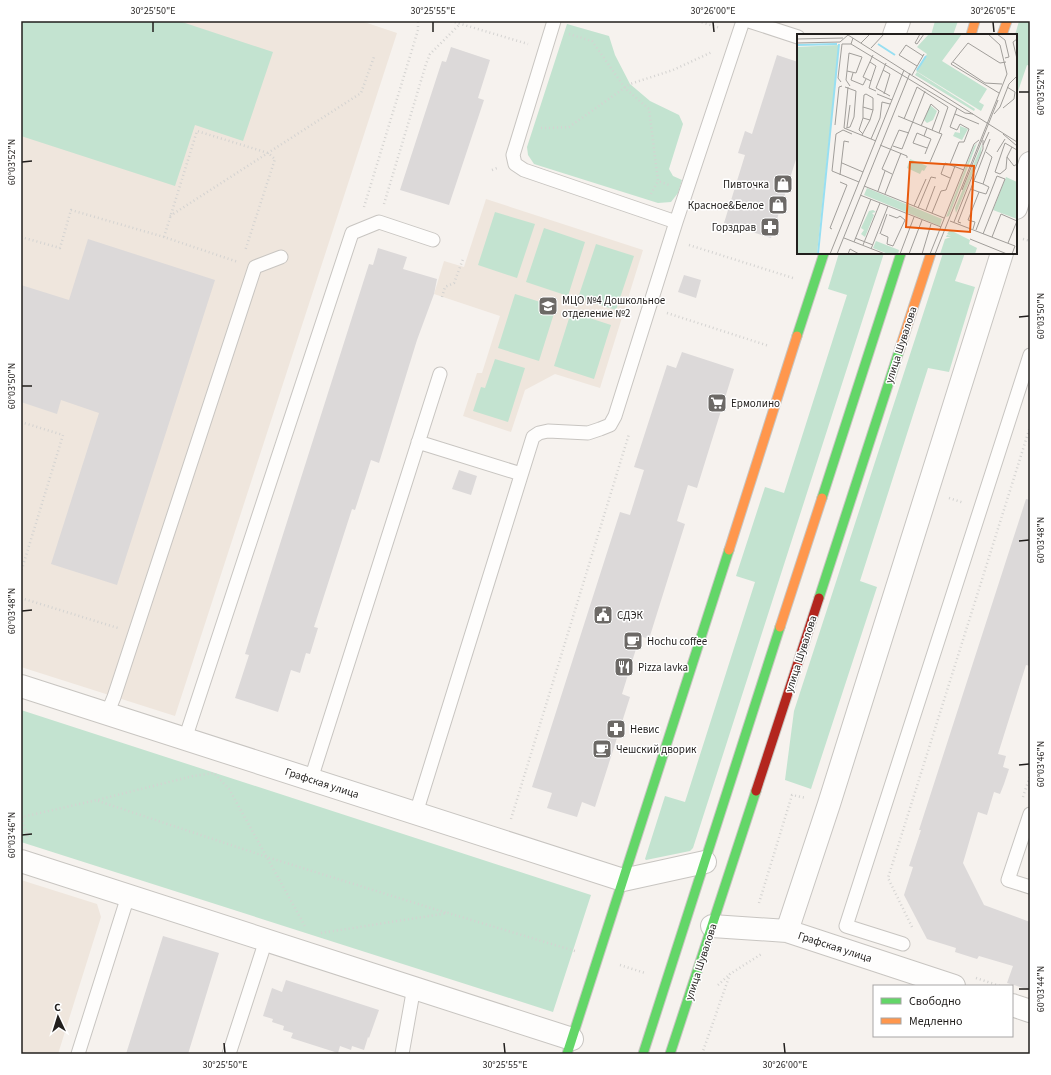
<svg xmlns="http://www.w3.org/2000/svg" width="1051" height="1075" font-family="'Source Sans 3',sans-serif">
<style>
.built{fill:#efe6dd}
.green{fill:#c3e3d0}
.building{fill:#dcd9d9}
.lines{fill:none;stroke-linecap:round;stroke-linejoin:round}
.lane-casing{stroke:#c8c5c1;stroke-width:15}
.street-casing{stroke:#c8c5c1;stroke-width:24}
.fast-casing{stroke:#c8c5c1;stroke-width:11}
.slow-casing{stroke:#c8c5c1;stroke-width:11}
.jam-casing{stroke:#c8c5c1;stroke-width:11}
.path{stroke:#d4d3d1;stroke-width:2.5;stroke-dasharray:1 3;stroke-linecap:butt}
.lane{stroke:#fefdfc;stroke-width:13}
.street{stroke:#fefdfc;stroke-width:22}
.fast{stroke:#63d668;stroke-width:9}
.slow{stroke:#ff974d;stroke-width:9}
.jam{stroke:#b3261e;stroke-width:9}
.ticks{fill:none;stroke:#221f1d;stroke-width:1.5}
.labels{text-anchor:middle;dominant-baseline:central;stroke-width:3;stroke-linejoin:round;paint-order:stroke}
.poi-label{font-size:11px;fill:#221f1d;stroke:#fff;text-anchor:start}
.street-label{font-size:11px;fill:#221f1d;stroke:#fff}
.inset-river{fill:none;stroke:#97dff2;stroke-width:2}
.inset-road{fill:none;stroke:#a19e9a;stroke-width:1}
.view{fill:#e8590c;fill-opacity:0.15;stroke:#e8590c;stroke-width:2}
.inset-edge{fill:none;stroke:#221f1d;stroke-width:2}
.neatline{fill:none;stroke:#221f1d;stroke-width:1.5}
.ticks-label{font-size:10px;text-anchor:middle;fill:#221f1d}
</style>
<rect width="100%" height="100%" fill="#f6f2ee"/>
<path class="built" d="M21 21H361L397 33 175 716 21 667Z
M486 199 643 250 600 388 555 374 525 390 511 432 463 416 477 373H482L500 316 434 294 444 261 464 267Z
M21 880 97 904 101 917 58 1054H21Z"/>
<path class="green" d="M21 21H179L273 52 243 141 195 125 175 186 21 136Z
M935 21H958L953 35H931Z
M1019 21H1030V66L1027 65 1016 97V35H1015Z
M567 24 609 36 615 55 630 84 650 101 679 115 683 124 669 169 673 176 682 180 678 193 671 202 658 203 534 164 528 155 527 147Z
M495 212 535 224 517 278 478 265Z
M544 228 585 242 568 296 526 282Z
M596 244 634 256 616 310 578 298Z
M839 253H884L693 848 690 851 646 860 645 859 665 796 685 802 755 582 736 576 765 487 784 493 847 295 828 289Z
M943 253H965L955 281 975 287 949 372 928 368 860 581 877 587 811 789 785 780 794 711Z
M515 294 556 307 539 361 498 348Z
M571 312 611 325 594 379 554 366Z
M495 359 525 368 508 422 473 411 481 387 485 388Z
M21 710 591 895 553 1012 21 842Z"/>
<path class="building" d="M451 47 490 60 478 98 484 100 449 205 400 190 442 61 446 62Z
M777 55 798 62V153L771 238 724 223 745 155 738 153 745 131 752 134Z
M88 239 215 280 117 585 51 564 99 413 61 400 57 414 21 402V285L69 300Z
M378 248 407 257 403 269 437 279 434 294 417 340 379 463 371 460 355 510 352 509 314 627 318 628 310 654 306 653 300 673 291 670 278 712 235 698 249 655 245 654 369 264 373 265Z
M684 275 701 280 696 298 678 292Z
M682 352 734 369 697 488 688 485 677 521 685 524 649 639 640 636 622 694 630 697 595 807 582 802 577 817 547 808 552 793 532 787 620 512 630 515 644 470 634 467 667 365 676 368Z
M459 470 477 476 471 495 452 489Z
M1026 499 1030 500V666L1026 665 998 754 1006 756 1003 767 1009 769 1004 784 1000 794 994 792 987 815 978 812 963 863 984 905 1030 922V990L1007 983 1013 966 979 956 977 959 955 952 956 948 927 939 904 895 913 867 909 866 921 830H919Z
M163 936 219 953 188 1054H126Z
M286 980 379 1010 369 1038 368 1037 364 1050 352 1046 351 1050 340 1046 338 1053 291 1038 293 1033 283 1030 284 1026 272 1022 273 1019 263 1016 272 988 282 992Z"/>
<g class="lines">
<g class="lane-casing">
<path id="lane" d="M554 21 513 155 515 164 524 170 676 222
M749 21 798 37
M418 442 521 474
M107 714 114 697 255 267 281 257
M185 739 352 233 379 222 433 240
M311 779 440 374
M416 813 533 437 539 433 548 431 588 433 600 429 610 425 615 416 676 222 743 21
M1030 814 1008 880 1030 887
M903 944 846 926 1030 355
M78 1054 128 896
M229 1054 266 940
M402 1054 414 987"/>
</g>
<g class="street-casing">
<path id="street" d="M894 35 899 21
M1016 208 1030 163
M21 686 623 880 705 862
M21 861 572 1039
M712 926 787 931 954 986
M787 931 829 804 1002 253
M1012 1005 1030 1011"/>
</g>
<g class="fast-casing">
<path id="fast" d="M797 336 824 253
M822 498 901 253
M819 598 900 348
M567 1054 729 550
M643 1054 780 627
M670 1054 756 791"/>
</g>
<g class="slow-casing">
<path id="slow" d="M971 35 975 21
M1002 35 1007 21
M900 348 931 253
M729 550 797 336
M780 627 822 498"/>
</g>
<g class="jam-casing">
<path id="jam" d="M756 791 819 598"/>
</g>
<path class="path" d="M451 21 528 44
M698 21 720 28
M569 34 592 41 625 88 649 109 658 181 669 185
M541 128H548L569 127 630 84 673 70 712 52
M492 170 497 168
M651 194 658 181
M384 204 426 64 430 54 460 24
M364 207 418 30V21
M170 216 361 93 374 57
M21 237 60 248 71 210 164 237 238 262
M164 237 197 131 268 153 275 159 245 251
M1023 239 1030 241
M689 245 793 278
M442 297 445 287 454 283 463 259
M667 313 769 346
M21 422 63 435 21 572
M949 498 964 503
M21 598 118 628
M1023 797 1030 776
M98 801 267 857 447 913
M21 816 22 817 97 800 193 776 214 773 229 789 306 928
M22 817 28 839
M511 819 629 434
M759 903 792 795 806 798
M912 927 888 878 1030 427
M321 933 448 913 575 951
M620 965 645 973
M976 978 1000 986
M718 985 729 975
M702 1054 730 974 763 953"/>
<use href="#lane" class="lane"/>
<use href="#street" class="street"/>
<use href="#fast" class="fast"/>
<use href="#slow" class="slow"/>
<use href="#jam" class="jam"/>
</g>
<path class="ticks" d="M153 22V32M433 22V32M713 22 714 32M993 22 994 32M1019 92H1029M22 162 32 161M1019 317 1029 316M22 386H32M1019 541 1029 540M22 611 32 610M1019 765 1029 764M22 835 32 834M1019 989H1029M224 1043 225 1053M504 1043 505 1053M784 1043 785 1053"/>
<defs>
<g id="shop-square" transform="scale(1)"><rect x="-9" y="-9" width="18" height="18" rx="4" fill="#6c6966" stroke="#fff"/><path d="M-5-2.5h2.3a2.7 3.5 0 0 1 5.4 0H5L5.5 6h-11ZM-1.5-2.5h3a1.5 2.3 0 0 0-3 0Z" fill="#fff"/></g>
<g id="pharmacy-square" transform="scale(1)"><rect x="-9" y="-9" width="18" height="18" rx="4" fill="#6c6966" stroke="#fff"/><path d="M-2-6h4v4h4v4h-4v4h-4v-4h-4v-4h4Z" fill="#fff"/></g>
<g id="school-square" transform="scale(1)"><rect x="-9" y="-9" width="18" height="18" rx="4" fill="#6c6966" stroke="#fff"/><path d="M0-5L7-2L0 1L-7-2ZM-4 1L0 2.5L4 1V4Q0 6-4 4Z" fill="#fff"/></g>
<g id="supermarket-square" transform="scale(1)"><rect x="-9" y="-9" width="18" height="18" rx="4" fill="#6c6966" stroke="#fff"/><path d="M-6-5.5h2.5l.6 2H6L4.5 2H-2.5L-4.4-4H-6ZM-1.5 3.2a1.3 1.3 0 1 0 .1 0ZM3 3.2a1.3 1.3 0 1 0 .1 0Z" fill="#fff"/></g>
<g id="civic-square" transform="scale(1)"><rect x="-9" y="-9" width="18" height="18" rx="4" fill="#6c6966" stroke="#fff"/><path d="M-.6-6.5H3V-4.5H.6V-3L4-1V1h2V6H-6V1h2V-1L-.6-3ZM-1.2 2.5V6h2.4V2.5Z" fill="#fff"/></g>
<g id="cafe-square" transform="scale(1)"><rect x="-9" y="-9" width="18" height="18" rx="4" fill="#6c6966" stroke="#fff"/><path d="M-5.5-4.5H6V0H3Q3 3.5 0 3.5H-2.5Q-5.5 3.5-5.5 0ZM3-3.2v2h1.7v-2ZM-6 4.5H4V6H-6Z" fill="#fff"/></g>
<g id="restaurant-square" transform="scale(1)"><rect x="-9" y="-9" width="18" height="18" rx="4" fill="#6c6966" stroke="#fff"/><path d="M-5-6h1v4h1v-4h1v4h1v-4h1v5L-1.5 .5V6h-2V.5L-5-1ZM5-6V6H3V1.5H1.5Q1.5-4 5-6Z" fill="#fff"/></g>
</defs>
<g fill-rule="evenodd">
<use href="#shop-square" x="783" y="184"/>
<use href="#shop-square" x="778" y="205"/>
<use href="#pharmacy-square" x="770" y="227"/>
<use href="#school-square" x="548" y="306"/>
<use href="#supermarket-square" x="717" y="403"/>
<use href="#civic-square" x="603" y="615"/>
<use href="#cafe-square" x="633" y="641"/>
<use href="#restaurant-square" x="624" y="667"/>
<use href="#pharmacy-square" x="616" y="729"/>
<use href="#cafe-square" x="602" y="749"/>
</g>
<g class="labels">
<g class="poi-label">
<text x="769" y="184" text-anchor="end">Пивточка</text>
<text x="764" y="205" text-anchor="end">Красное&amp;Белое</text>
<text x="756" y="227" text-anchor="end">Горздрав</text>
<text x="562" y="300">МЦО №4 Дошкольное<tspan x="562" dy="13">отделение №2</tspan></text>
<text x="731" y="403">Ермолино</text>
<text x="617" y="615">СДЭК</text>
<text x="647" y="641">Hochu coffee</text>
<text x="638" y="667">Pizza lavka</text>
<text x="630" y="729">Невис</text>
<text x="616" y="749">Чешский дворик</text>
</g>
<g class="street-label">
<text transform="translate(901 345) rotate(-72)">улица Шувалова</text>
<text transform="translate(801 654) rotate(-72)">улица Шувалова</text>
<text transform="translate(322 783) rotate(18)">Графская улица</text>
<text transform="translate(835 947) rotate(18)">Графская улица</text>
<text transform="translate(701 962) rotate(-72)">улица Шувалова</text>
</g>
</g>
<g transform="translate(797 34)">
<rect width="220" height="220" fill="#f6f2ee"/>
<path d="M132 0H165L145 27 190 55 182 68 187 71 184 77 119 37 130 20 120 13ZM42 11 20 220H0V13ZM120 38 178 75 177 77 118 41ZM133 71 140 77 136 86 130 89 127 86ZM163 92 171 95 165 106 156 102 158 98 163 99ZM180 109 152 182 149 183 177 112ZM185 110 184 119 159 179 158 174ZM113 125 130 132 127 137 125 136 123 140 110 134ZM209 143 220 148V185L196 176ZM70 154 145 185 143 192 67 161ZM72 177 76 176 79 178 75 179 77 181 68 203 64 200 67 196 64 194ZM153 196 173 206 172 210 180 214 178 220H143L148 205 154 203H149L150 201 154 202 150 200ZM79 207 102 216 101 220H91L76 214Z" fill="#c3e3d0"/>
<path class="inset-river" d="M81 10 98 21M0 11 40 10M120 36 129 22M21 220 42 10"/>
<path class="inset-road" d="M123 0 118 9 120 10 127 0M200 0 208 6 212 23 208 24M56 4 54 10 168 79 176 80M0 5 46 4M220 5 216 8 220 25M0 9 43 8 51 1 220 108M64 9 73 0M74 14 87 0M76 21 66 43 74 47 72 54 79 57M73 28 79 32 74 47M156 28 188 49 205 50M89 29 79 54 93 62M120 32 102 21 109 11 126 22M86 36 93 40 87 60M50 37 59 39 65 23 52 19 49 46 53 52M56 39 54 46 66 51 69 45M115 41 127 20M44 48 41 44 45 10H54M48 53 59 57 57 83 53 93 49 94M51 53 47 94 79 107M202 59 154 30 171 9 203 29 209 28M80 60 95 66M66 73 76 76 73 86 66 84V73L67 61 69 60 76 64V76M206 74 217 65 218 58 210 53M158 80 182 90M197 80 203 73 212 50 220 42M101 82 142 99M66 84 62 96 66 100M107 85 120 53 151 73 142 99 145 100 133 128M38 91 42 53 45 52M124 92 134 70 142 77 135 96M50 93 53 71M130 94 127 102 120 99 116 109 130 114M55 100 46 96 39 100 35 137 62 148M206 100 220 112M65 101 73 86M127 102 134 105 128 120M74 105 83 84 85 68 93 70M83 111 110 122V124M186 111 192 98M96 112 105 115 128 57M215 113 210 123 217 132 220 130M200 118 208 105M210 123 209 135 203 140 198 138 208 109 220 116M45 129 66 138M153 130 162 108H167L172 95 163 90 160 96 153 93 160 74M95 140 85 135 102 96 112 99M43 141 47 107 52 108M153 144 144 140 148 129 167 136M177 147 186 150 195 123 189 118M67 152 147 184M174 155 182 158 171 186 178 188 176 195M165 156 201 66M81 157 88 137M182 158 189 160 192 153 186 150M88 160 104 119M63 161 144 193M117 172 129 145M121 174 134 143 139 144M129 176 138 152M135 179 144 157 149 156 158 132M153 187 218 212 215 220M157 188 186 115V106M164 189 161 188 193 105M35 195 33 194 50 151 43 148M179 196 200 142 208 145 186 200M83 200 90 180M84 200 91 203 90 210 96 212 108 186 103 182 100 184 92 181M195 203 204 180 220 187 211 209M47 204 88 220M58 204 76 211M173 205 210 220M57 208 74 165M66 211 83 169M74 215 91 172M33 220 107 36M40 220 113 39M51 220 53 215 62 220M103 220 117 183M112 220 125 186M125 220 134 190M133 220 177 110 182 106M138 220 210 40 203 11 191 0"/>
<path class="view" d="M113 128 177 132 173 198 109 193Z"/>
<rect width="220" height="220" class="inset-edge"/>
</g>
<rect width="1051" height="1075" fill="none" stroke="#ffffff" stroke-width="44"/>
<rect x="873" y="985" width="140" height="52" fill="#ffffff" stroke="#a7a5a5"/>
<rect x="881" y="998" width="20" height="6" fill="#63d668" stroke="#a7a5a5"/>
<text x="909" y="1005" font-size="12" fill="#221f1d">Свободно</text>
<rect x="881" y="1018" width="20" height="6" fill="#ff974d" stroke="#a7a5a5"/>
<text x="909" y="1025" font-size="12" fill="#221f1d">Медленно</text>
<g transform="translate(58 1017) rotate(356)" stroke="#ffffff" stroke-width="3" paint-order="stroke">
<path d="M0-3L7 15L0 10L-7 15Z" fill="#221f1d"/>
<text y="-6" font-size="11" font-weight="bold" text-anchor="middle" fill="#221f1d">С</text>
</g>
<rect x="22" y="22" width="1007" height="1031" class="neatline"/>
<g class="ticks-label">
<text x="153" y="14">30°25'50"E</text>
<text x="433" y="14">30°25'55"E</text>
<text x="713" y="14">30°26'00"E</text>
<text x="993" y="14">30°26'05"E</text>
<text transform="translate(1040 92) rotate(-90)" y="4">60°03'52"N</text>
<text transform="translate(11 162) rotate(-90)" y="4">60°03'52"N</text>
<text transform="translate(1040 316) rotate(-90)" y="4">60°03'50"N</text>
<text transform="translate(11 386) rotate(-90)" y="4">60°03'50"N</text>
<text transform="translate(1040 540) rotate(-90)" y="4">60°03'48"N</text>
<text transform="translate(11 611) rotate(-90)" y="4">60°03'48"N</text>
<text transform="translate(1040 764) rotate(-90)" y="4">60°03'46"N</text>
<text transform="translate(11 835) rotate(-90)" y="4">60°03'46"N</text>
<text transform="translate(1040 989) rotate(-90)" y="4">60°03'44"N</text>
<text x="225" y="1068">30°25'50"E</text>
<text x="505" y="1068">30°25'55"E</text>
<text x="785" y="1068">30°26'00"E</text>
</g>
</svg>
